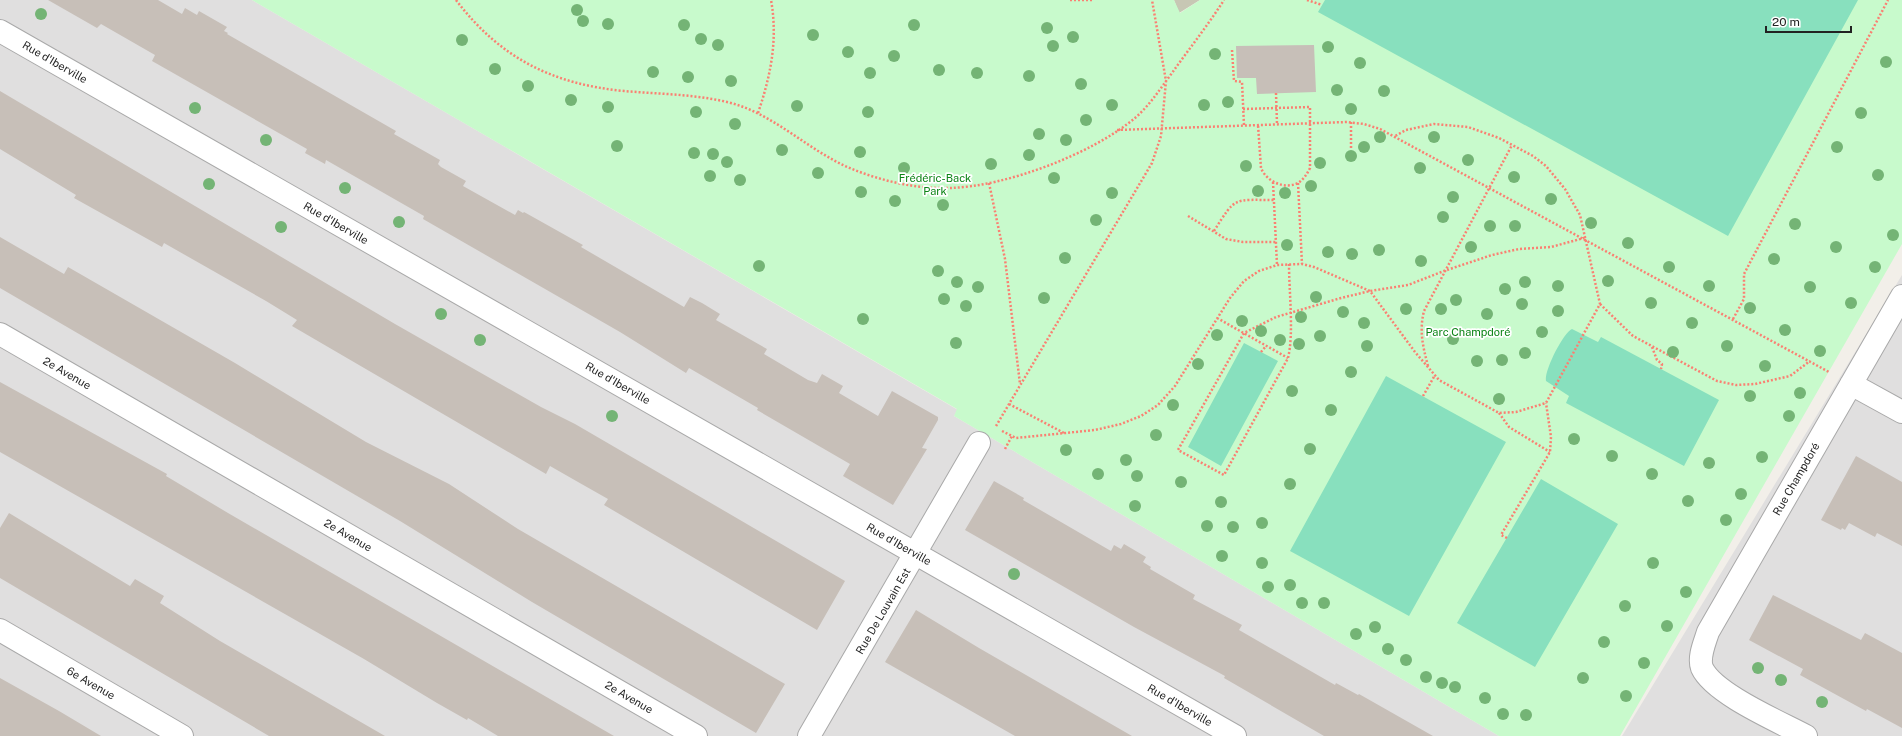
<svg xmlns="http://www.w3.org/2000/svg" width="1902" height="736" font-family="'Public Sans',sans-serif">
<style>
.residential{fill:#e0dfdf}
.construction{fill:#c7c7b4}
.park{fill:#c8facc}
.pitch{fill:#88e0be}
.building{fill:#c7bfb8}
.lines{fill:none;stroke-linecap:round;stroke-linejoin:round}
.street-casing{stroke:#a9a9a9;stroke-width:24}
.path{stroke:#fa8072;stroke-width:2.5;stroke-dasharray:2 2;stroke-linecap:butt}
.street{stroke:#fff;stroke-width:22}
.tree{fill:#74b475}
.labels{text-anchor:middle;dominant-baseline:central;stroke-width:3.5;stroke-linejoin:round;paint-order:stroke}
.street-label{font-size:11px;fill:#222;stroke:#fff}
.park-label{font-size:11px;fill:#0c8416;stroke:#fff}
</style>
<rect width="100%" height="100%" fill="#f2efe9"/>
<path class="residential" d="M0 0H252L958 410 954 416 1499 736H0Z
M1902 275V736H1622Z"/>
<path class="construction" d="M1174 0H1200L1179 13Z"/>
<path class="park" d="M252 0H1174L1180 13 1200 0H1902V244L1620 736H1499L954 416 957 409Z"/>
<path class="pitch" d="M1325 0H1858L1728 236 1318 12Z
M1572 329 1598 342 1601 337 1719 400 1684 466 1566 403 1569 396 1546 381C1544 371 1563 333 1572 329Z
M1244 343 1278 361 1221 466 1188 447Z
M1386 376 1506 442 1409 616 1290 551Z
M1541 479 1618 524 1535 667 1457 623Z"/>
<path class="building" d="M48 0H158L182 14 185 8 197 15 199 11 227 27 224 31 228 33 227 34 396 131 394 134 440 160 438 164 441 167 466 181 463 186 515 215 518 210 523 213 524 212 583 245 581 247 684 307 690 297 702 303 720 314 716 320 767 349 764 354 808 380 817 383 822 374 843 386 839 393 878 416 892 391 938 417V420L922 448 927 449 893 505 843 476 850 464 757 410 758 408 689 368 686 373 620 332 423 219 424 216 326 160 325 164 305 153 307 149 152 61 155 55 101 24 97 28Z
M1314 45 1316 92 1257 94 1256 78H1237L1236 46Z
M0 91 395 324 541 407 575 424 845 581 817 630 604 505 608 499 578 482 550 466 546 474 292 326 297 320 266 301 164 243 162 247 74 198 76 195 0 149Z
M0 237 64 274 68 267 235 363 366 442 449 484 518 529 785 684 756 733 532 602 400 521 0 288Z
M0 382 167 474 166 476 228 513 614 736H498L468 718 467 720 437 703 364 659 0 452Z
M1856 456 1902 482V546L1877 533 1875 537 1849 523 1845 530 1842 528 1841 530 1821 520Z
M994 481 1024 498 1023 500 1111 551 1114 545 1121 549 1124 544 1146 557 1143 562 1151 567 1150 569 1195 595 1193 599 1242 625 1239 630 1335 685 1336 683 1358 695 1359 694 1433 736H1324L1224 678 1225 676 1134 627 1007 554 965 530Z
M9 513 130 586 135 579 164 596 160 603 220 641 385 736H269L0 578V528Z
M1773 595 1861 640 1865 633 1902 653V728L1867 709 1866 711 1800 675 1803 669 1749 640Z
M916 610 979 648 1132 736H1015L885 662Z
M0 678 59 711 101 736H0Z"/>
<g class="lines">
<g class="street-casing">
<path id="street" d="M0 31 1235 736
M0 334 696 736
M1851 384 1902 412
M0 630 182 736
M809 736 979 443
M1806 736C1780 722 1714 694 1702 668 1698 657 1705 642 1708 632L1902 296"/>
</g>
<path class="path" d="M456 0C500 58 552 84 624 91 658 94 693 94 727 102 774 113 808 151 852 169 882 181 916 189 949 188 1005 187 1092 154 1135 118 1150 105 1160 89 1172 73 1189 49 1208 25 1224 0
M1070 0H1094
M1307 0 1322 5
M1232 50 1234 81 1242 82 1244 125
M1276 93 1277 124
M1243 109 1310 107V168C1307 174 1304 179 1298 183 1284 190 1266 181 1261 168L1258 125
M758 113C771 75 778 39 771 0
M1351 122V149
M1117 130 1347 122 1364 124 1380 129 1829 372
M1273 182 1277 265
M989 183 1005 259 1020 384
M1298 183 1302 264
M1188 216 1226 239 1243 242H1276
M1214 231C1236 196 1233 200 1274 200
M1289 264C1289 291 1294 334 1288 358L1224 475 1178 450 1244 333 1276 317 1341 298 1370 291 1408 285 1444 271 1492 255 1519 249 1551 247 1584 238
M1600 304 1633 336 1717 381 1736 385 1755 384 1790 376 1810 361
M1217 318 1288 358
M1733 319 1744 299V274L1888 0
M1652 347 1657 360 1662 364 1661 369
M1261 352 1266 346
M1428 366C1423 347 1419 331 1424 311L1512 145
M1423 396 1435 375
M1009 404 1064 433
M1499 413 1509 427 1550 452
M996 426 1152 163 1161 136 1166 81 1152 0
M1002 431 1016 438 1095 430 1121 424 1141 416 1158 405 1175 386 1230 298 1244 281 1259 271 1277 265 1302 264 1314 267 1370 291 1415 352 1439 380 1499 413 1516 412 1546 403 1600 304 1580 215 1565 189 1546 166 1533 156 1499 138 1468 127 1434 124 1406 130 1395 136
M1005 449 1012 436
M1507 538 1501 535 1550 452 1551 437 1546 403"/>
<use href="#street" class="street"/>
</g>
<g class="tree">
<circle cx="577" cy="10" r="6"/>
<circle cx="41" cy="14" r="6"/>
<circle cx="583" cy="21" r="6"/>
<circle cx="608" cy="24" r="6"/>
<circle cx="684" cy="25" r="6"/>
<circle cx="914" cy="25" r="6"/>
<circle cx="1047" cy="28" r="6"/>
<circle cx="813" cy="35" r="6"/>
<circle cx="1073" cy="37" r="6"/>
<circle cx="701" cy="39" r="6"/>
<circle cx="462" cy="40" r="6"/>
<circle cx="718" cy="45" r="6"/>
<circle cx="1053" cy="46" r="6"/>
<circle cx="1328" cy="47" r="6"/>
<circle cx="848" cy="52" r="6"/>
<circle cx="1215" cy="54" r="6"/>
<circle cx="894" cy="56" r="6"/>
<circle cx="1886" cy="62" r="6"/>
<circle cx="1360" cy="63" r="6"/>
<circle cx="495" cy="69" r="6"/>
<circle cx="939" cy="70" r="6"/>
<circle cx="653" cy="72" r="6"/>
<circle cx="870" cy="73" r="6"/>
<circle cx="977" cy="73" r="6"/>
<circle cx="1029" cy="76" r="6"/>
<circle cx="688" cy="77" r="6"/>
<circle cx="731" cy="81" r="6"/>
<circle cx="1081" cy="84" r="6"/>
<circle cx="528" cy="86" r="6"/>
<circle cx="1337" cy="90" r="6"/>
<circle cx="1384" cy="91" r="6"/>
<circle cx="571" cy="100" r="6"/>
<circle cx="1228" cy="102" r="6"/>
<circle cx="1112" cy="105" r="6"/>
<circle cx="1204" cy="105" r="6"/>
<circle cx="797" cy="106" r="6"/>
<circle cx="608" cy="107" r="6"/>
<circle cx="195" cy="108" r="6"/>
<circle cx="1351" cy="109" r="6"/>
<circle cx="696" cy="112" r="6"/>
<circle cx="868" cy="112" r="6"/>
<circle cx="1861" cy="113" r="6"/>
<circle cx="1086" cy="120" r="6"/>
<circle cx="735" cy="124" r="6"/>
<circle cx="1039" cy="134" r="6"/>
<circle cx="1380" cy="137" r="6"/>
<circle cx="1434" cy="137" r="6"/>
<circle cx="266" cy="140" r="6"/>
<circle cx="1066" cy="140" r="6"/>
<circle cx="617" cy="146" r="6"/>
<circle cx="1364" cy="147" r="6"/>
<circle cx="1837" cy="147" r="6"/>
<circle cx="782" cy="150" r="6"/>
<circle cx="860" cy="152" r="6"/>
<circle cx="694" cy="153" r="6"/>
<circle cx="713" cy="154" r="6"/>
<circle cx="1029" cy="155" r="6"/>
<circle cx="1351" cy="156" r="6"/>
<circle cx="1468" cy="160" r="6"/>
<circle cx="727" cy="162" r="6"/>
<circle cx="1320" cy="163" r="6"/>
<circle cx="991" cy="164" r="6"/>
<circle cx="1246" cy="166" r="6"/>
<circle cx="904" cy="168" r="6"/>
<circle cx="1420" cy="168" r="6"/>
<circle cx="818" cy="173" r="6"/>
<circle cx="1878" cy="175" r="6"/>
<circle cx="710" cy="176" r="6"/>
<circle cx="1514" cy="177" r="6"/>
<circle cx="1054" cy="178" r="6"/>
<circle cx="740" cy="180" r="6"/>
<circle cx="209" cy="184" r="6"/>
<circle cx="1311" cy="186" r="6"/>
<circle cx="345" cy="188" r="6"/>
<circle cx="1258" cy="191" r="6"/>
<circle cx="861" cy="192" r="6"/>
<circle cx="1112" cy="193" r="6"/>
<circle cx="1285" cy="193" r="6"/>
<circle cx="1453" cy="197" r="6"/>
<circle cx="1551" cy="199" r="6"/>
<circle cx="895" cy="201" r="6"/>
<circle cx="943" cy="205" r="6"/>
<circle cx="1443" cy="217" r="6"/>
<circle cx="1096" cy="220" r="6"/>
<circle cx="399" cy="222" r="6"/>
<circle cx="1591" cy="223" r="6"/>
<circle cx="1795" cy="224" r="6"/>
<circle cx="1490" cy="226" r="6"/>
<circle cx="1515" cy="226" r="6"/>
<circle cx="281" cy="227" r="6"/>
<circle cx="1893" cy="235" r="6"/>
<circle cx="1628" cy="243" r="6"/>
<circle cx="1287" cy="245" r="6"/>
<circle cx="1471" cy="247" r="6"/>
<circle cx="1836" cy="247" r="6"/>
<circle cx="1379" cy="250" r="6"/>
<circle cx="1328" cy="252" r="6"/>
<circle cx="1352" cy="254" r="6"/>
<circle cx="1065" cy="258" r="6"/>
<circle cx="1774" cy="259" r="6"/>
<circle cx="1421" cy="261" r="6"/>
<circle cx="759" cy="266" r="6"/>
<circle cx="1669" cy="267" r="6"/>
<circle cx="1875" cy="267" r="6"/>
<circle cx="938" cy="271" r="6"/>
<circle cx="1608" cy="281" r="6"/>
<circle cx="957" cy="282" r="6"/>
<circle cx="1525" cy="282" r="6"/>
<circle cx="1558" cy="286" r="6"/>
<circle cx="1709" cy="286" r="6"/>
<circle cx="978" cy="287" r="6"/>
<circle cx="1810" cy="287" r="6"/>
<circle cx="1505" cy="289" r="6"/>
<circle cx="1316" cy="297" r="6"/>
<circle cx="1044" cy="298" r="6"/>
<circle cx="944" cy="299" r="6"/>
<circle cx="1456" cy="300" r="6"/>
<circle cx="1651" cy="303" r="6"/>
<circle cx="1851" cy="303" r="6"/>
<circle cx="1522" cy="304" r="6"/>
<circle cx="966" cy="306" r="6"/>
<circle cx="1750" cy="308" r="6"/>
<circle cx="1406" cy="309" r="6"/>
<circle cx="1441" cy="309" r="6"/>
<circle cx="1558" cy="311" r="6"/>
<circle cx="1343" cy="312" r="6"/>
<circle cx="441" cy="314" r="6"/>
<circle cx="1487" cy="314" r="6"/>
<circle cx="1301" cy="317" r="6"/>
<circle cx="863" cy="319" r="6"/>
<circle cx="1242" cy="321" r="6"/>
<circle cx="1364" cy="323" r="6"/>
<circle cx="1692" cy="323" r="6"/>
<circle cx="1785" cy="330" r="6"/>
<circle cx="1261" cy="331" r="6"/>
<circle cx="1542" cy="332" r="6"/>
<circle cx="1217" cy="335" r="6"/>
<circle cx="1320" cy="336" r="6"/>
<circle cx="1453" cy="339" r="6"/>
<circle cx="480" cy="340" r="6"/>
<circle cx="1280" cy="340" r="6"/>
<circle cx="956" cy="343" r="6"/>
<circle cx="1299" cy="344" r="6"/>
<circle cx="1367" cy="346" r="6"/>
<circle cx="1727" cy="346" r="6"/>
<circle cx="1820" cy="351" r="6"/>
<circle cx="1673" cy="352" r="6"/>
<circle cx="1525" cy="353" r="6"/>
<circle cx="1502" cy="360" r="6"/>
<circle cx="1477" cy="361" r="6"/>
<circle cx="1198" cy="364" r="6"/>
<circle cx="1765" cy="366" r="6"/>
<circle cx="1351" cy="372" r="6"/>
<circle cx="1292" cy="391" r="6"/>
<circle cx="1800" cy="393" r="6"/>
<circle cx="1750" cy="396" r="6"/>
<circle cx="1499" cy="399" r="6"/>
<circle cx="1173" cy="405" r="6"/>
<circle cx="1331" cy="410" r="6"/>
<circle cx="612" cy="416" r="6"/>
<circle cx="1789" cy="416" r="6"/>
<circle cx="1156" cy="435" r="6"/>
<circle cx="1574" cy="439" r="6"/>
<circle cx="1310" cy="449" r="6"/>
<circle cx="1066" cy="450" r="6"/>
<circle cx="1612" cy="456" r="6"/>
<circle cx="1762" cy="457" r="6"/>
<circle cx="1126" cy="460" r="6"/>
<circle cx="1709" cy="463" r="6"/>
<circle cx="1098" cy="474" r="6"/>
<circle cx="1652" cy="474" r="6"/>
<circle cx="1137" cy="476" r="6"/>
<circle cx="1181" cy="482" r="6"/>
<circle cx="1290" cy="484" r="6"/>
<circle cx="1741" cy="494" r="6"/>
<circle cx="1688" cy="501" r="6"/>
<circle cx="1221" cy="502" r="6"/>
<circle cx="1135" cy="506" r="6"/>
<circle cx="1726" cy="520" r="6"/>
<circle cx="1262" cy="523" r="6"/>
<circle cx="1207" cy="526" r="6"/>
<circle cx="1233" cy="527" r="6"/>
<circle cx="1222" cy="556" r="6"/>
<circle cx="1262" cy="563" r="6"/>
<circle cx="1653" cy="563" r="6"/>
<circle cx="1014" cy="574" r="6"/>
<circle cx="1290" cy="585" r="6"/>
<circle cx="1268" cy="587" r="6"/>
<circle cx="1686" cy="592" r="6"/>
<circle cx="1302" cy="603" r="6"/>
<circle cx="1324" cy="603" r="6"/>
<circle cx="1625" cy="606" r="6"/>
<circle cx="1667" cy="626" r="6"/>
<circle cx="1375" cy="627" r="6"/>
<circle cx="1356" cy="634" r="6"/>
<circle cx="1604" cy="642" r="6"/>
<circle cx="1388" cy="649" r="6"/>
<circle cx="1406" cy="660" r="6"/>
<circle cx="1644" cy="663" r="6"/>
<circle cx="1758" cy="668" r="6"/>
<circle cx="1426" cy="677" r="6"/>
<circle cx="1583" cy="678" r="6"/>
<circle cx="1781" cy="680" r="6"/>
<circle cx="1442" cy="683" r="6"/>
<circle cx="1455" cy="687" r="6"/>
<circle cx="1626" cy="696" r="6"/>
<circle cx="1485" cy="698" r="6"/>
<circle cx="1822" cy="702" r="6"/>
<circle cx="1503" cy="714" r="6"/>
<circle cx="1526" cy="715" r="6"/>
</g>
<g class="labels">
<g class="street-label">
<text transform="translate(55 62) rotate(30)">Rue d'Iberville</text>
<text transform="translate(336 223) rotate(30)">Rue d'Iberville</text>
<text transform="translate(67 373) rotate(30)">2e Avenue</text>
<text transform="translate(618 383) rotate(30)">Rue d'Iberville</text>
<text transform="translate(1796 479) rotate(-60)">Rue Champdoré</text>
<text transform="translate(348 535) rotate(30)">2e Avenue</text>
<text transform="translate(899 544) rotate(30)">Rue d'Iberville</text>
<text transform="translate(883 611) rotate(-60)">Rue De Louvain Est</text>
<text transform="translate(91 683) rotate(30)">6e Avenue</text>
<text transform="translate(629 697) rotate(30)">2e Avenue</text>
<text transform="translate(1180 705) rotate(30)">Rue d'Iberville</text>
</g>
<g class="park-label">
<text x="935" y="178">Frédéric-Back<tspan x="935" dy="13">Park</tspan></text>
<text x="1468" y="332">Parc Champdoré</text>
</g>
</g>
<path d="M1766 26v6h85v-6" fill="none" stroke="#222222" stroke-width="2"/>
<text x="1772" y="26" font-size="12" fill="#222222" stroke="#ffffff" stroke-width="3" paint-order="stroke">20 m</text>
</svg>
